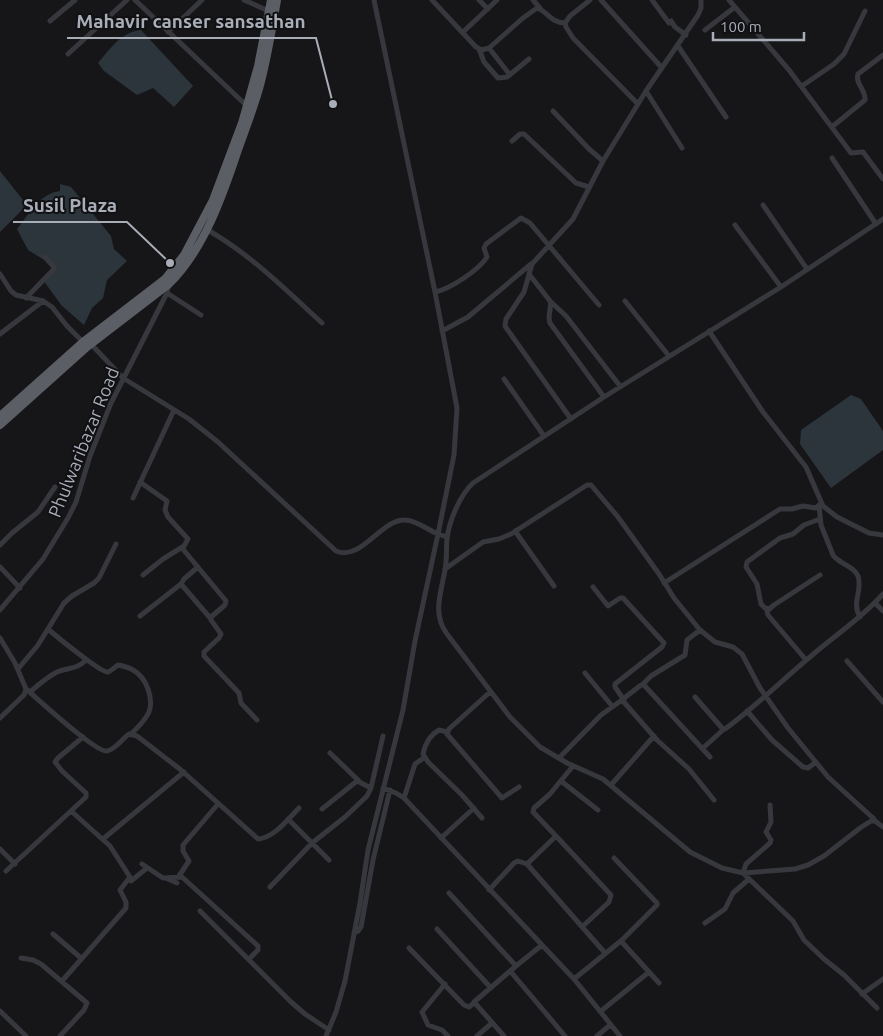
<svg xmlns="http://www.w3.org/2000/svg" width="883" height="1036" font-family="Ubuntu,sans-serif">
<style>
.water{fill:#2c353c}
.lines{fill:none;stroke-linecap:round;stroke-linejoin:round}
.minor{stroke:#37383d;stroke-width:5}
.trunk{stroke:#5b5e65;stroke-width:8}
.labels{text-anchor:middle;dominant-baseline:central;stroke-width:4;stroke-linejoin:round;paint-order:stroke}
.street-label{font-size:18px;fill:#a8adb8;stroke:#111113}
.leader{fill:none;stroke:#a8adb8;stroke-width:2}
.callout-dot{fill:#a8adb8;stroke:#111113;stroke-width:2}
.callout-label{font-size:19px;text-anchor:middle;font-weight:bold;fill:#a8adb8;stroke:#111113;stroke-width:4;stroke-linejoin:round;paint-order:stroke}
</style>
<rect width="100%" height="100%" fill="#161618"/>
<path class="water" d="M141 30 193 86 174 107 153 88 137 95 104 71 98 63C110 49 121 32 141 30Z
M0 171 27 205 0 232Z
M60 184 71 187 111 236 114 249 127 261 107 280 103 298 92 308 84 325 62 306 43 280 54 269 46 261 28 250 17 229C30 213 39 194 60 191Z
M851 395 861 399 883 431V450L831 488 800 444 801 430Z"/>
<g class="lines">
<path class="minor" d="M135 0 248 107
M244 0 269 11
M432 0 476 47 482 50 489 48 523 18 537 8C549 12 549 22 565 23
M479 0 488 9
M533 0 540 8
M590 0 570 16 565 23 566 27 573 38 638 104
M601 0 662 68
M652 0 669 23
M729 0 789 70 851 153 863 152 883 179
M50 21 75 0
M671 21 675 27 686 35
M705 30 735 7
M168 32 202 0
M463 32 497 0
M678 46 726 117
M489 48 510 75
M479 49 484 62 498 78 507 77 529 59
M68 54 127 0
M802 86 834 64 844 54 865 11
M646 91 682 148
M553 111 589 149 603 161
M833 126 865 100C866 90 855 84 858 74L883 55
M512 141 520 134H524L576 183 589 187
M832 158 876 224
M763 205 807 269
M883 219 781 287 604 397 473 483C460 495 449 521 447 539 446 549 447 560 445 570 441 593 432 614 447 634L510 717 540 747 567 763 603 779 690 852 722 868 743 873 795 869 808 865 824 856 860 828 871 821H875L883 827
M735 225 781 287
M206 229C250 254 285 289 322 323
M0 274 11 291 16 295 43 301 52 307 67 326 85 344
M529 274 550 301C552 309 547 315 550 323L604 397
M435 292C450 289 479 270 487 257L484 248 486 244 521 218 530 223 599 305
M167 293 201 315
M26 298 54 269 53 266 45 257
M625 301 669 356
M551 302 566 316 620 386
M442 331 468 317 531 264
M709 331 763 412 806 467 823 506 837 517 869 533 883 535
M0 334 43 301
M89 342 123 378 189 419 218 442 336 551C361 562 381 519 405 520 416 520 428 530 438 534L454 455 457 408 435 292 374 0
M504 379 544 436
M571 419 507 329 505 326 506 319 524 292 532 264 573 219 603 161 646 91 698 15 701 8V0
M140 482 167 501 165 510 168 517 188 539 184 546 163 559 143 575
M133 498 174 410
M819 505 821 525 833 555C839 564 854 566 858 576 863 591 851 602 860 617
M515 531 554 586
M0 545 12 533 38 512 55 487
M182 548 226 601 225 605 211 617V620L221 634 219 638 204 652V656L239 693 241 703 257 720
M0 567 20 588
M198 567 184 579 181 584 211 619
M445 569 483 542 499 539 511 534 587 485H591L618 517 659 574 674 598 700 630 715 642 733 647 742 654 760 688 788 728 828 777 873 818 875 821
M664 583 780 509H792L803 506 816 508 821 503
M593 587 608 606 620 598H623L664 643 662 647 615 684V687L624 700
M875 603 883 611
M769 609 765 608 761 604 757 584 746 567 747 562 780 538 793 534 804 525 820 519
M0 610 43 559 68 518 76 502 90 456 111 403 167 293 169 283
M140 616 181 584
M48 629C56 636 101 673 108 672 111 671 115 667 118 665 123 666 128 667 133 670 146 677 154 698 149 712 145 721 138 727 131 734
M0 638 15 663 26 689 24 695 0 718
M806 660 768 615 767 611 774 605 820 575
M847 661 883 702
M18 669 38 645 64 603 72 596 94 583 99 578 116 544
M585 673 612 706
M643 684 651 676 685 655 687 640 700 630
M26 689C38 699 96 753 107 751 115 750 122 739 129 734L137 736 181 770 258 839C274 838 288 819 299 808
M30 692C38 685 47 677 57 672 69 667 76 670 86 660
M490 692 449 729 447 734 502 798 519 787
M695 697 722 728 725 729C755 707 781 681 810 657 834 636 862 618 883 594
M623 699 641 685H644L710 757
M747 711 772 740 803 767 808 768 816 762
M447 732 439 730C430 735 425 744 423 754L428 762 462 795 482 818
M703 748 724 729
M330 753 359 781
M559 758 601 715 622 700 657 740 689 769 714 800
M561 781 598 810
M611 785 654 736
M383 788 396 793 404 798 574 979 620 1036
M404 798 415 764 425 757
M770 805 771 822 766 832 771 840 770 843 746 864 743 873 793 921 804 940 824 959 844 975 877 1008
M322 809 357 781 371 788
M288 819 329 860
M556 836 611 895 609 902 583 926
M441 838 474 808
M103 839 184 772
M0 849 15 864
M142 864 163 878 182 877 258 946V950L249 959
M527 864 605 953
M6 871 86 797V793L62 771 55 762 58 758 83 737
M179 876 189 861 183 851V845L218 804
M168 879 177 883
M131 881 147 868
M270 887 312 843 345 817 367 796 371 788 383 736
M489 890 514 863 518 861 527 864 556 836 533 812 534 808 550 794 573 766
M449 893 516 966 474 1002 504 1036
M200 911 290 1001 305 1014 329 1030
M705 923 725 909 733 893 749 879
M437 929 491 988
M354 933 358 931 361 927 373 860 390 790
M53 934 81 958
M621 941 659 983
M409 948 464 1005 469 1007 474 1003
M21 958 33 960 41 964 87 1003 84 1010 60 1036
M516 966 542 945
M511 972 565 1036
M574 979 622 940 657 905V903L614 858
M62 981 126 908V902L120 890 130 877 110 846 71 811
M445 984 422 1012 428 1025 442 1030 448 1036
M862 994 883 979
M0 1011 26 1036
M601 1011 649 972
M326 1036 336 1012 345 981 360 903 368 850 403 710 415 641 438 534 447 537
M477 1036 492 1023
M597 1036 610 1025"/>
<path class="trunk" d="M0 416 83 342 165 279 184 255 213 200 242 123 258 66 271 0
M0 425 87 347 169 284C204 250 223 195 238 150 245 130 253 110 259 89 267 60 272 30 277 0"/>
</g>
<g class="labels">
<g class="street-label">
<text transform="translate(83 442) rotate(-68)">Phulwaribazar Road</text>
</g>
</g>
<path class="leader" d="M333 104L316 38H67M170 263L127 222H13"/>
<g class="callout-dot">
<circle cx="333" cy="104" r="5"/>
<circle cx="170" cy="263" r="5"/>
</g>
<g class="callout-label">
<text x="191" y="28">Mahavir canser sansathan</text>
<text x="70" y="212">Susil Plaza</text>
</g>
<path d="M713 32v8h91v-8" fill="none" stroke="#a8adb8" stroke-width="2.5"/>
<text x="720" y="32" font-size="15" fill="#a8adb8" stroke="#111113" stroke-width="4" paint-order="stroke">100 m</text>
</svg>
